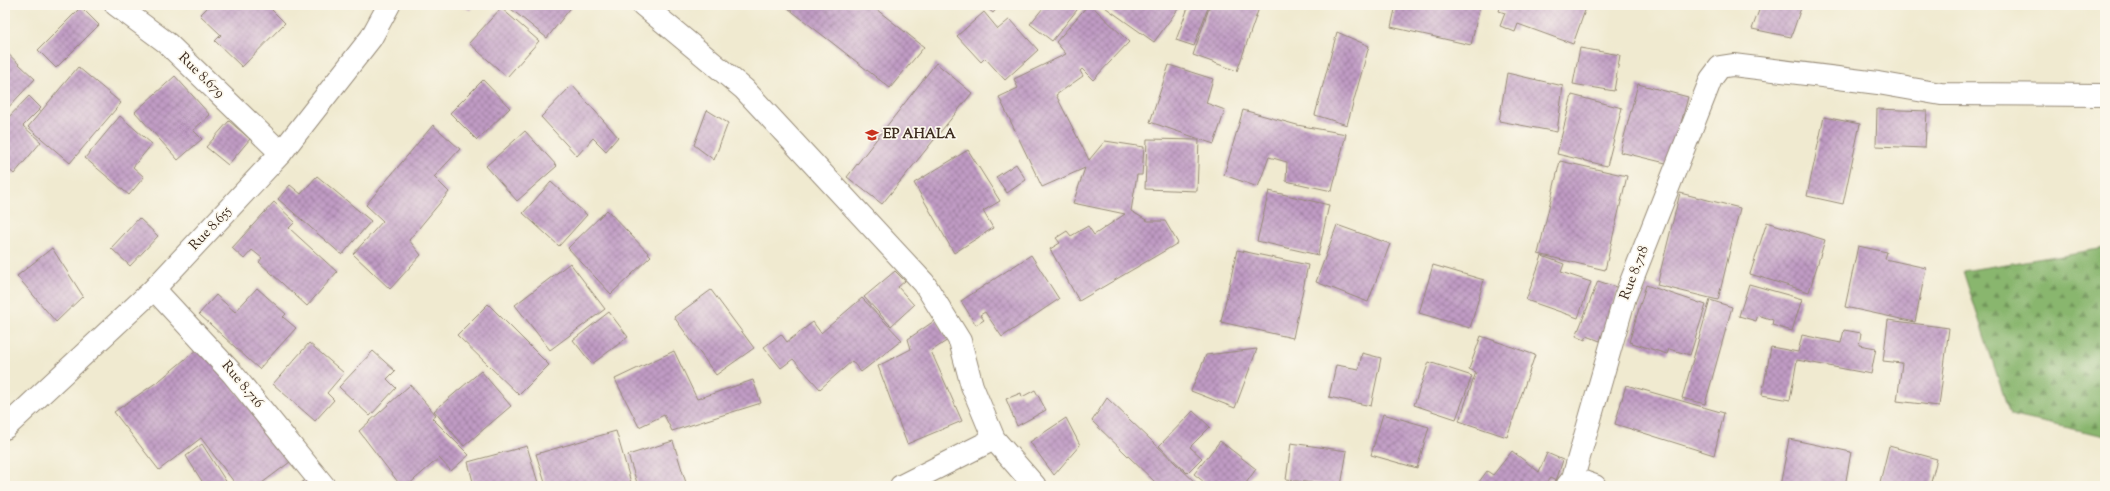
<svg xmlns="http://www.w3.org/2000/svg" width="2110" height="491" font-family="'Sorts Mill Goudy',serif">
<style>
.forest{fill:url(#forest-firs);stroke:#627046}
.building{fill:url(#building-cross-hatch)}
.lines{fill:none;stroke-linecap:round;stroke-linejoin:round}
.minor-casing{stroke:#968a77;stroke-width:24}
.tertiary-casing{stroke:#968a77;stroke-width:24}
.minor{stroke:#fff;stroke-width:22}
.tertiary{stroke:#fff;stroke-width:22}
.labels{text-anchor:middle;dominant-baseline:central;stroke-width:3.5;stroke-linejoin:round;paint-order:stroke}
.street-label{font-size:14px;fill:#3b2a1e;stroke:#fbf7ec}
.poi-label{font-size:14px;font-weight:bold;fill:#3b2a1e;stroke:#fbf7ec;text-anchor:start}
</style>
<defs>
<pattern id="forest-firs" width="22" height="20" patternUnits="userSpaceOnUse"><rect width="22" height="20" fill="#89b66e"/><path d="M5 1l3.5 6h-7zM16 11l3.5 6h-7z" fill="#71945a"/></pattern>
<pattern id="building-cross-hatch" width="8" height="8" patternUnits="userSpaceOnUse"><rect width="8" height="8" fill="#c09bc4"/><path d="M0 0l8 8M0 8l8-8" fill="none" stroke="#9d7f9f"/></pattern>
</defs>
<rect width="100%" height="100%" fill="#fbf7ec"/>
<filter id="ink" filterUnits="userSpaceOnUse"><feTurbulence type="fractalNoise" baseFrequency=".025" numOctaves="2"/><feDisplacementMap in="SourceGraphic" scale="8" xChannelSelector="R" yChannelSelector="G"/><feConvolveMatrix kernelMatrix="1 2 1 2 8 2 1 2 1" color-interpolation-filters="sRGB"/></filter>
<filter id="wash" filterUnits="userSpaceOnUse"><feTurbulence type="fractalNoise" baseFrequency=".012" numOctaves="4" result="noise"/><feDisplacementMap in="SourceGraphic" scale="16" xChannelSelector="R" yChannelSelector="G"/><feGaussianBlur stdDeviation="0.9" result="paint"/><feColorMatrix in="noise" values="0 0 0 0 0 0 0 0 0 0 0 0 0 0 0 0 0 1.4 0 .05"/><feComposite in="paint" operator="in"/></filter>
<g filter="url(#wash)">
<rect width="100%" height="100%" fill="#f0ead0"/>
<path class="forest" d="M2105 248V436L2010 415 1963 271Z"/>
<g id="blocks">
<path class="building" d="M210 5H267L285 23 242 67 215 41 221 35 200 15Z
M461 5H473L470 10Z
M506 5H573L547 38Z
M784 5H871L924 47 890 88Z
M983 5H1000L993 13Z
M1039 5H1081L1052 41 1030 24 1043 8Z
M1088 5H1091L1129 42 1093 80 1082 69 1080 71 1083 76 1056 95 1089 160 1105 141 1144 147 1142 175H1137L1131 211 1148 221H1165L1178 243 1079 301 1050 249 1060 243 1056 238 1067 231 1071 236 1088 226 1094 235 1125 214 1073 203 1085 168 1042 187 999 97 1018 88 1014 79 1066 54 1056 42Z
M1102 5H1181L1154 42Z
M1189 5H1209L1194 46 1176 40Z
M1210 5H1260L1237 71 1193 55Z
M1357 5H1366L1364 9Z
M1396 5H1480L1471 45 1391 27Z
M1501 5H1587L1573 44 1518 24 1515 32 1500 26 1505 13 1499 11Z
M1761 5H1802L1791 37 1752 29Z
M81 7 99 25 56 68 38 50Z
M501 8 539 41 507 77 469 43Z
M984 12 998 29 1010 19 1038 50 1005 80 985 58 981 62 957 36Z
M1337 32 1369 46 1347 125 1315 115Z
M1580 48 1620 55 1614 91 1573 84Z
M5 51 35 79 5 111Z
M936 63 972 93 882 204 847 177Z
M1169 65 1213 79 1206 103 1225 110 1214 144 1150 122Z
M78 67 121 103 70 163 28 127Z
M1507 73 1563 86 1557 132 1499 121Z
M175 76 210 115 193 130 202 139 178 160 135 112Z
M483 80 510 108 477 140 450 113Z
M1638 84 1688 97 1670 164 1620 152Z
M572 85 618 137 606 151 593 138 577 156 541 117Z
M1572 95 1622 108 1607 166 1557 154Z
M29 96 41 108 23 126 41 142 14 174 5 166V121Z
M1877 109 1927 111 1925 148 1876 146Z
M707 110 728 123 714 160 694 145Z
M1243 110 1297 125 1346 134 1332 191 1286 181 1287 162 1269 157 1258 187 1224 175Z
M120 116 152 144 133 167 144 177 129 195 85 158Z
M1824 117 1860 124 1843 204 1807 196Z
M229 121 250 139 228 165 206 147Z
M433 125 460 149 434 177 449 192 409 240 421 255 390 289 353 254 383 221 366 205Z
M525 131 557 166 517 201 486 166Z
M1147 139 1199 140 1197 191 1145 189Z
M968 150 1000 201 983 211 993 228 954 253 914 183Z
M1560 161 1627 176 1605 270 1538 254Z
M1016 164 1026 180 1007 193 996 177Z
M317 176 371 221 342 255 278 199 290 185 301 194Z
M551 182 587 215 559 246 523 213Z
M1269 191 1329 205 1318 255 1257 241Z
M1680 193 1740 208 1718 300 1657 285Z
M274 202 295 222 289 228 337 272 307 306 259 262 262 258 252 250 244 259 232 248Z
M607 210 651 256 611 294 568 248Z
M139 218 158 236 130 266 111 248Z
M1767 222 1825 240 1809 292 1750 274Z
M1337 225 1390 244 1368 302 1316 282Z
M1858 246 1887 252 1885 259 1926 268 1915 322 1845 307Z
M52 248 83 296 56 322 17 276Z
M1237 250 1308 265 1293 338 1221 322Z
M1031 255 1059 299 1002 337 985 312 980 315 984 320 976 325 961 301Z
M1542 256 1564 264 1561 272 1591 282 1578 318 1526 300Z
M570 263 605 309 550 350 515 305Z
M1433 265 1484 280 1470 328 1419 313Z
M895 271 905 281 898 287 914 305 891 326 864 297Z
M1598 281 1619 288 1600 341 1587 336 1585 340 1576 336Z
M1749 284 1802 299 1792 331 1772 325 1773 320 1758 315 1756 321 1739 316Z
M1646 285 1706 305 1690 355 1669 349 1667 354 1629 342Z
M257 288 286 314 283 317 296 328 259 369 199 314 216 295 235 312Z
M711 290 754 348 716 375 674 317Z
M862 298 902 340 861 372 852 361 820 389 793 359 781 368 764 347 781 334 787 342 813 322 821 333Z
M1710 300 1732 307 1705 404 1682 398Z
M488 304 549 365 519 395 457 335Z
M609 312 628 337 592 364 573 340Z
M937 319 948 340 931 351 962 421 907 444 878 366 911 349 908 339Z
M1888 320 1949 328 1939 406 1897 401 1902 363 1883 361Z
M1844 330 1861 333 1859 345 1876 348 1871 374 1797 360 1790 400 1762 395 1771 347 1798 352 1802 335 1841 343Z
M1481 336 1535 355 1507 437 1459 421 1476 372 1469 369Z
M309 343 344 373 327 393 334 400 315 421 273 384Z
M202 345 290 462 258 486H237L201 438 159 470 114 412 160 380Z
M1257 349 1235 408 1191 391 1206 355Z
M373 351 395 371 387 379 396 388 370 416 339 387Z
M674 351 697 399 753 380 761 403 672 431 664 415 639 427 615 379Z
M1362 353 1381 358 1371 406 1329 397 1336 365 1359 369Z
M1429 362 1472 376 1456 419 1414 405Z
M481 371 511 406 464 446 434 411Z
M410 385 436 415 432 418 469 455 451 471 439 458 407 486H401L359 431Z
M1626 385 1724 413 1714 455 1615 424Z
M1035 390 1046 410 1017 426 1006 399 1021 393 1022 397Z
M1107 398 1198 485 1197 486H1159L1092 421Z
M1193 411 1210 427 1190 447 1202 458 1187 473 1159 446Z
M1383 414 1429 427 1417 468 1371 455Z
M1066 418 1080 445 1054 475 1030 442Z
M616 431 632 486H546L536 454Z
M1789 439 1851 452 1845 486H1780Z
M673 441 687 486H638L628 455Z
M1220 441 1256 469 1244 486H1209L1194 474Z
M1291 443 1347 451 1341 486 1286 480Z
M202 444 229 486H205L186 456Z
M527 446 539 486H474L468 462Z
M1889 446 1937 459 1930 486H1879Z
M1512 451 1539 472 1547 453 1563 460 1556 481 1550 478 1544 486H1476L1487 471 1493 475Z
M311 476 318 486H297Z"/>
</g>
</g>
<g filter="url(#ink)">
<use href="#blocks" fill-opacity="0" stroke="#968a77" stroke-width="1"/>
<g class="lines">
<g class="minor-casing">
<path id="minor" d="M116 5 167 43 281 153
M643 5 744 89 924 283 960 341 972 386 994 439 1035 486
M154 289 232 373 324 486
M1573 478 1595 486
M901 486 994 439
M1567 486 1573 478 1625 297 1711 79 1720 67 1733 65 1878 83 1941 94 2105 95"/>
</g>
<g class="tertiary-casing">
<path id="tertiary" d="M5 428 154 289 281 153 371 38 389 5"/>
</g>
<use href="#minor" class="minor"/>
<use href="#tertiary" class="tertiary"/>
</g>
</g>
<defs>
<g id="school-bare" transform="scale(1.08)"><path d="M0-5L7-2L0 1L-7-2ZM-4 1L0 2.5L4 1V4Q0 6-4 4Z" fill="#c8321e" stroke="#fbf7ec" stroke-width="2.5" paint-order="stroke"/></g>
</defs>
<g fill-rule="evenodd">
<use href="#school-bare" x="872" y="135"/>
</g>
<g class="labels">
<g class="street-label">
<text transform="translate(201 76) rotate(44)">Rue 8.679</text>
<text transform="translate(211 229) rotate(-47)">Rue 8.655</text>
<text transform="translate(1635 273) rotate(-69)">Rue 8.718</text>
<text transform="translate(242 385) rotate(50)">Rue 8.716</text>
</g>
<g class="poi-label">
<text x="883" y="135">EP AHALA</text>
</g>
</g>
<rect width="2110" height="491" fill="none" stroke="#fbf7ec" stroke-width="20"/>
</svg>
